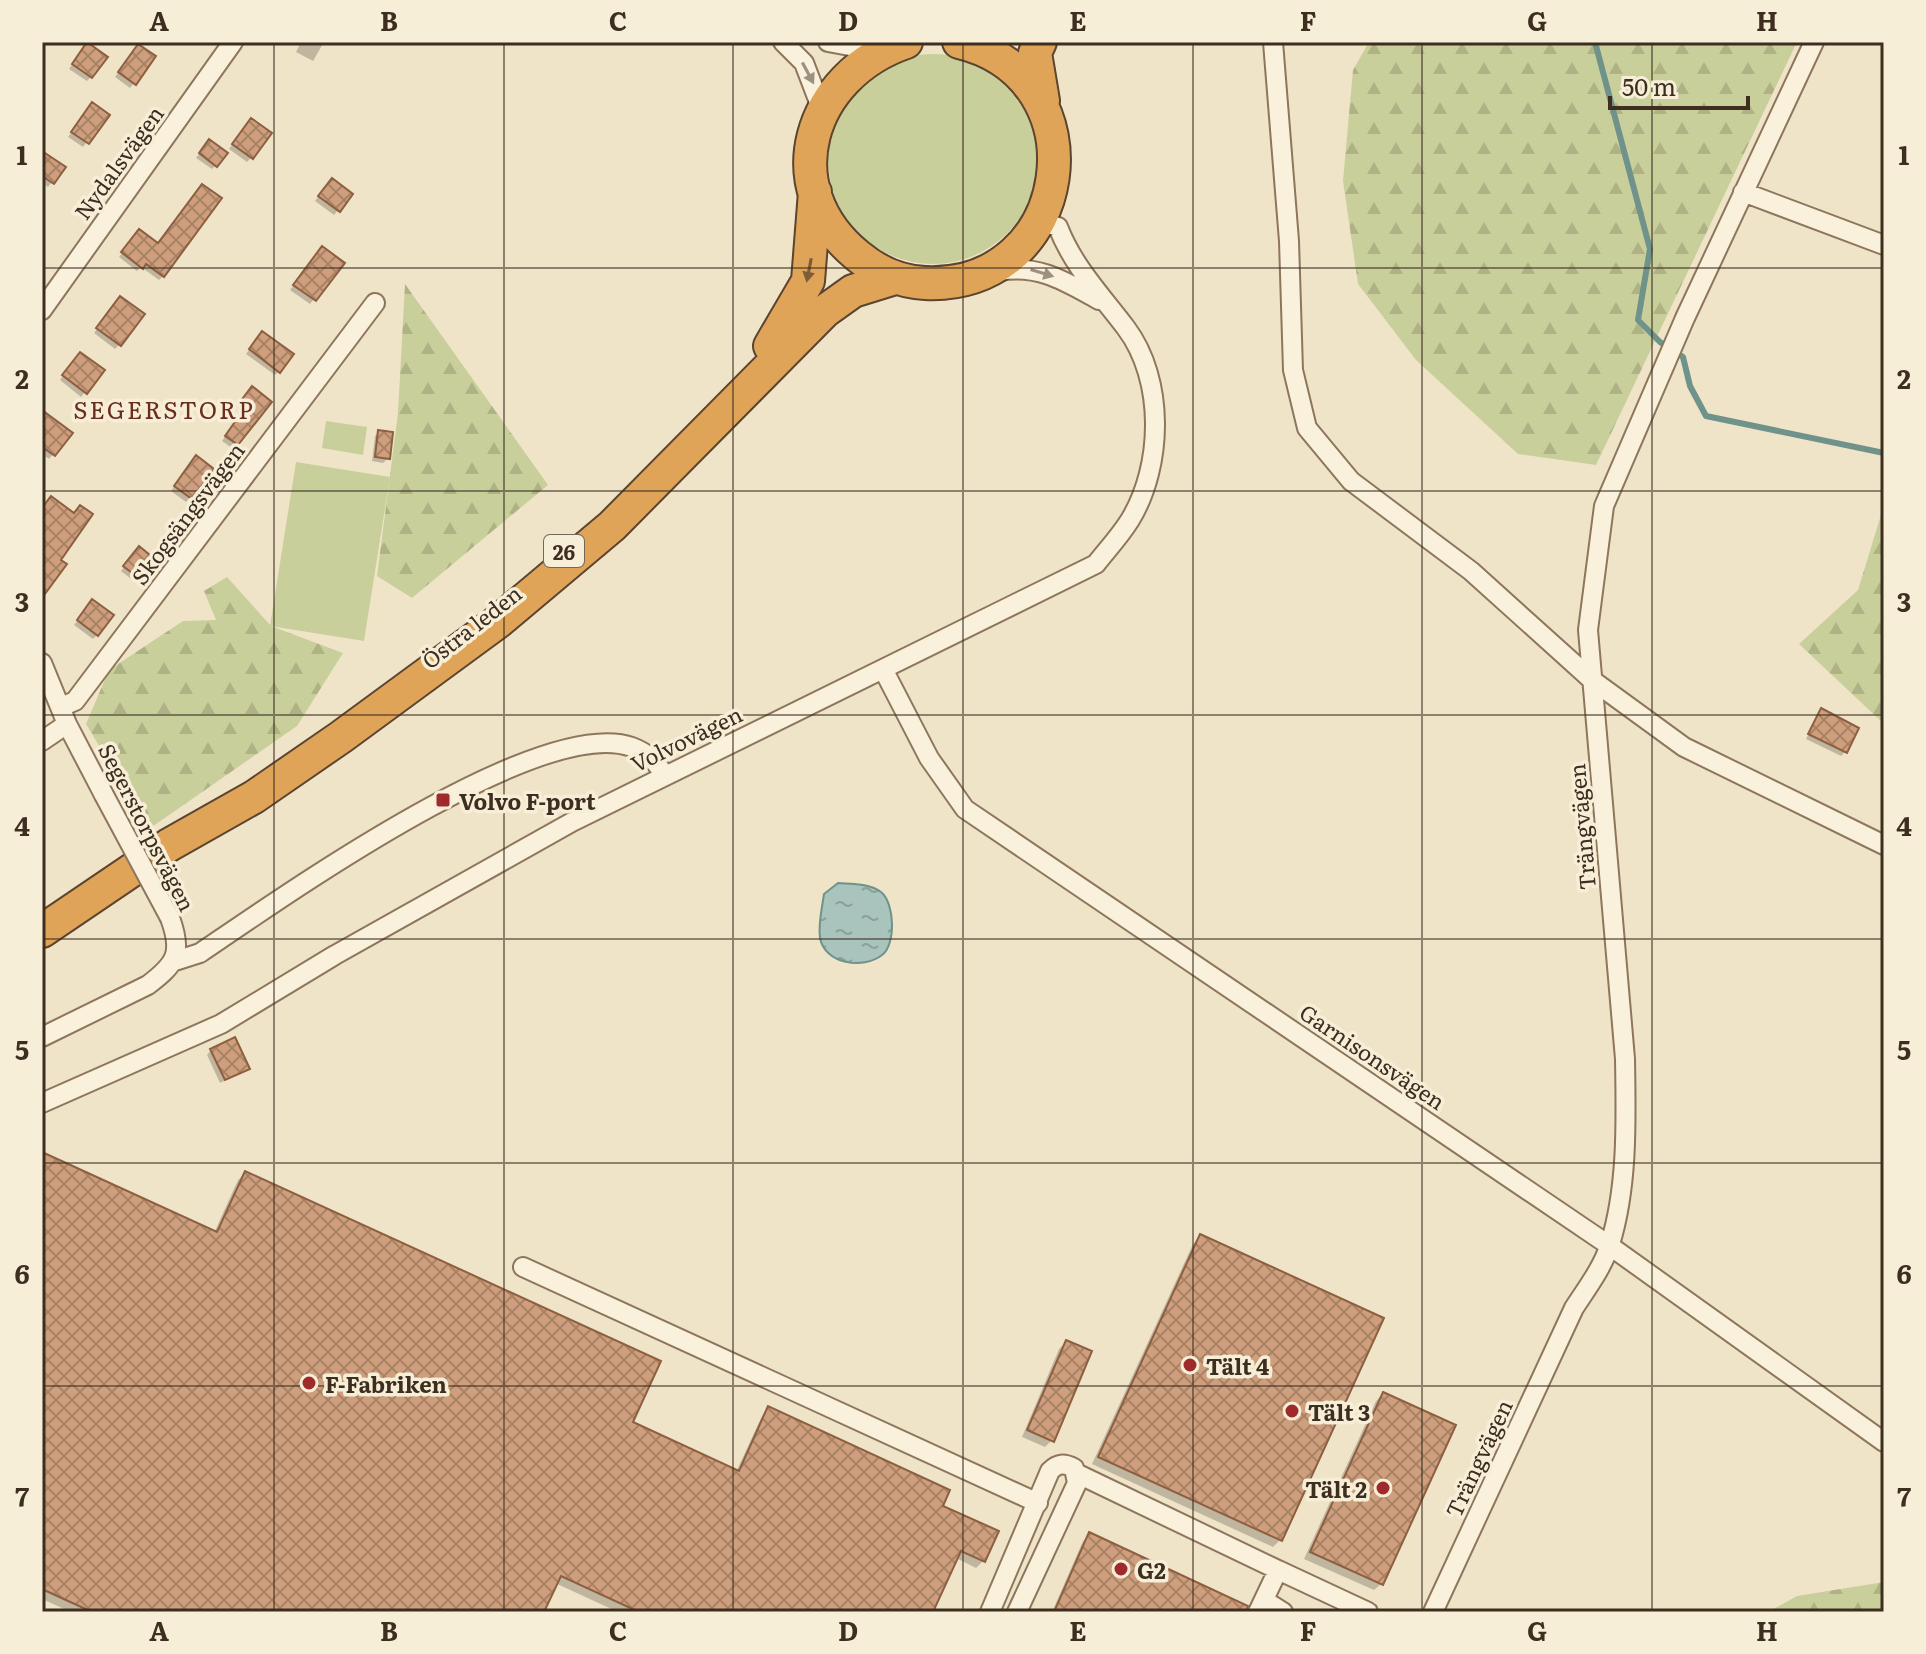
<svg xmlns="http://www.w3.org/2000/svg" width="1926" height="1654" font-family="Literata,serif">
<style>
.green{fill:#c9cf9b}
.forest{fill:url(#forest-firs)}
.water{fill:url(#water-ripples);stroke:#6f938a;stroke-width:2}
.shadow{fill:#0003}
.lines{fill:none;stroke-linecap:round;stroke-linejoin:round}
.stream{stroke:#6f938a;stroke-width:6}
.building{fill:url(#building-cross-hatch);stroke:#8d5f41;stroke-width:2}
.street-casing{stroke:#8d765c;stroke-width:22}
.highway-casing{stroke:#5b4430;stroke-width:36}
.street{stroke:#faf1dc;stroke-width:18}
.highway{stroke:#e0a458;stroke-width:32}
.street-bridge-casing{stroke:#8d765c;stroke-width:22;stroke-linecap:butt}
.street-bridge{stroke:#faf1dc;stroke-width:18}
.oneway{fill:#9c907e}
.oneway2{fill:#7e5d36}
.grid{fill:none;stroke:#3d2e20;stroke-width:2;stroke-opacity:0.55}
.poi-dot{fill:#9e2a2b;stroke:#f7eed8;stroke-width:3}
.labels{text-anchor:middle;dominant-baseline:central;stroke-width:7;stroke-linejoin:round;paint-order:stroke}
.shield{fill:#f7eed8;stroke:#756857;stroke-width:2}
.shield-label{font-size:20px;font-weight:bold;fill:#3d2e20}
.street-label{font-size:22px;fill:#3d2e20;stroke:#f7eed8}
.poi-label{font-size:22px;font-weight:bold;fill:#3d2e20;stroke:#f7eed8;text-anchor:start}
.neighbourhood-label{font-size:24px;letter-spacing:2px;fill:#6b2e1e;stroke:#f7eed8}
.neatline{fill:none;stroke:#3d2e20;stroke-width:3}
.grid-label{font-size:26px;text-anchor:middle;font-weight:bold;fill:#3d2e20}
</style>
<defs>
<pattern id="forest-firs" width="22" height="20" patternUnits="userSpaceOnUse" patternTransform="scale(2)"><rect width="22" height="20" fill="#c9cf9b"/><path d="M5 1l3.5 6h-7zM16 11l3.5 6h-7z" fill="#aeb285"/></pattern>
<pattern id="water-ripples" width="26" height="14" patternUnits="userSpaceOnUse" patternTransform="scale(2)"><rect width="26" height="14" fill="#a9c4bc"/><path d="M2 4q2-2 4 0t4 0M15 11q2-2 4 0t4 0" fill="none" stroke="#8ba098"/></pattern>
<pattern id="building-cross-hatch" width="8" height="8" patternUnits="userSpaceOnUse" patternTransform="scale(2)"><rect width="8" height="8" fill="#cf9f7d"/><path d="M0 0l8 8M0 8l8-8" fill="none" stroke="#a98266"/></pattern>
</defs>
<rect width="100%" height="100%" fill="#f0e4c8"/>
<path class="green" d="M828 159a105 105 0 1 1 210 0a105 105 0 1 1-210 0Z
M326 421 367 427 363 455 322 448Z
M296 462 390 477 364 641 270 626Z"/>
<path class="forest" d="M1369 42H1797L1596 465 1518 454 1416 360 1358 284 1343 181 1353 70Z
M405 284 548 485 412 598 377 576 398 413Z
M1884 505V724L1799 644 1858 590Z
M227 577 271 626 343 653 297 726 149 829 86 724 109 670 183 621 216 620 204 591Z
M1884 1582V1612H1768L1797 1596Z"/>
<path class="water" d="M838 883C851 884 870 883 881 892 895 903 896 945 882 955 863 970 825 964 820 938 818 924 822 908 824 894Z"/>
<path class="shadow" d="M301 42H324L313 61 296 52Z
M83 49 91 77 87 81 69 69Z
M134 50V83L130 88 115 77Z
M88 109 107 115 83 147 68 137Z
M247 124 251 158 247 162 229 149Z
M205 146 216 165 212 169 196 158Z
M42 153 63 168 48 187 42 183Z
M328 184 351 194 334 215 315 201Z
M135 236 163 276 159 280 141 267 137 271 119 257Z
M318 253 342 263 310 304 290 290Z
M116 302 119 345 115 349 94 333Z
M258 338 279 371 275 375 246 354Z
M76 358 102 371 81 397 60 380Z
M248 393 270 402 232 448 222 441 244 411 238 407Z
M42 412 70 433 49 459 42 454Z
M379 432 388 458 383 463 372 461 375 436Z
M192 462 211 469 186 502 171 491Z
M135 553 139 578 135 582 121 571Z
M89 606 97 635 93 639 74 625Z
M1821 711 1845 752 1841 756 1806 739Z
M211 1050 248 1069 220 1083 207 1055Z
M42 1156 214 1233 238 1180 245 1173 630 1423 736 1472 762 1416 768 1409 940 1507 983 1561 976 1568 956 1558 931 1612H618L555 1583 542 1612H71L42 1599Z
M1200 1237 1280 1540 1273 1547 1092 1464 1193 1244Z
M1066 1342 1052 1440 1045 1447 1022 1437 1059 1349Z
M1383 1394 1381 1584 1374 1590 1304 1559 1376 1401Z
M1090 1535 1242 1612H1052L1083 1541Z"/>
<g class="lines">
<path class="stream" d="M1595 42 1650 249 1638 320 1660 342 1683 357 1690 386 1706 416 1884 453"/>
</g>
<path class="building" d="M87 42 108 57 92 78 72 64Z
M138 44 156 56 136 85 118 72Z
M92 102 110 115 89 144 71 132Z
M251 118 272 133 253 159 232 144Z
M209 139 228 153 217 167 199 153Z
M42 151 66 167 54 184 42 176Z
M332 178 353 194 340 212 318 196Z
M202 184 222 198 164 277 146 264 143 269 121 252 139 229 158 243Z
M322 246 345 263 316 301 293 285Z
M120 296 145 314 121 346 96 328Z
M262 331 294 354 280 373 249 349Z
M80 352 105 370 87 394 62 375Z
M252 386 272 402 238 445 225 436 246 406 240 402Z
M42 410 73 433 55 456 42 447Z
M378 430 393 432 390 459 375 457Z
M196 455 214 469 192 499 174 486Z
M51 496 74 513 80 505 93 514 61 560 67 564 42 598V508Z
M139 546 156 560 140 579 123 566Z
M92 599 114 615 98 636 77 620Z
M1821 708 1859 728 1847 753 1808 734Z
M235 1037 250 1069 225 1080 210 1049Z
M42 1152 217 1232 245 1171 661 1361 633 1422 739 1471 768 1406 950 1490 943 1506 999 1531 985 1562 961 1551 933 1612H639L561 1576 544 1612H92L42 1589Z
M1200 1234 1384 1318 1282 1541 1098 1457Z
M1066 1340 1092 1351 1054 1442 1027 1430Z
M1383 1392 1456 1425 1383 1585 1310 1552Z
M1089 1532 1248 1606 1246 1612H1054Z"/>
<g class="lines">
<g class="street-casing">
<path id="street" d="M783 42 804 63 822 110
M828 42 855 47 886 44
M1273 42 1289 241 1293 370 1307 428 1351 481 1471 571 1592 680 1684 747 1884 845
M1743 192 1884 245
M1000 271C1039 264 1066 282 1099 300
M42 310 233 42
M42 663 67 724 104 795
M883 669 929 758 965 809 1610 1246 1884 1442
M61 707 75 701 375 303
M42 741 67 724
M175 961 200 953C280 899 540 714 632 747 648 753 655 761 664 774
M42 1037 148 985C176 964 183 953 170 918
M42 1103 221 1024 335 955 572 822 1096 564C1107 550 1120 536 1130 520 1163 466 1165 380 1126 328 1101 295 1073 266 1058 227L1040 221
M523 1267 1038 1503
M1078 1474 1278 1570 1258 1612
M1278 1570 1368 1612
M1264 1600 1283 1612
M990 1612 1050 1471C1058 1463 1064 1463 1074 1468L1077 1483 1017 1612
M1433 1612 1574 1308C1587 1288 1603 1267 1610 1244 1628 1186 1626 1119 1625 1059L1588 630 1604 506 1685 318 1814 42"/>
</g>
<g class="highway-casing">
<path id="highway" d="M906 42C809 75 773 187 858 256 876 271 900 282 925 283 1074 290 1105 77 959 42
M1040 42 1035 53 1043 101
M770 346 808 281 815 192
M42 931 169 845 254 797 341 737 499 621 612 526 825 311 853 291 895 278"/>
</g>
<use href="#street" class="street"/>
<use href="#highway" class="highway"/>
<g class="street-bridge-casing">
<path id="street-bridge" d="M104 795 170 918"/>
</g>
<use href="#street-bridge" class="street-bridge"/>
</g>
<defs><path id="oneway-solid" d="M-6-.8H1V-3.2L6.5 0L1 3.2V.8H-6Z" transform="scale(2)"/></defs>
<g class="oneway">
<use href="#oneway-solid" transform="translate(808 73) rotate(62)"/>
<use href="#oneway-solid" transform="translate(1042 273) rotate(17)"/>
</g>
<use class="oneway2" href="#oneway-solid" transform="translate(809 270) rotate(101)"/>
<path class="grid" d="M274 42V1612M504 42V1612M733 42V1612M963 42V1612M1193 42V1612M1422 42V1612M1652 42V1612M42 268H1884M42 491H1884M42 715H1884M42 939H1884M42 1163H1884M42 1386H1884"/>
<g class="poi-dot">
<rect x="435" y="792" width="16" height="16" rx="4"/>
<circle cx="1190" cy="1365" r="8"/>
<circle cx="309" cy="1383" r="8"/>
<circle cx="1292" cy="1411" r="8"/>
<circle cx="1383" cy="1488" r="8"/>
<circle cx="1121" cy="1569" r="8"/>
</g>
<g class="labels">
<rect class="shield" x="544" y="535" width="40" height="32" rx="6"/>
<g class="shield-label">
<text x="564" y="551">26</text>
</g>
<g class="street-label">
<text transform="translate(118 162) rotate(-54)">Nydalsvägen</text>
<text transform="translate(187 513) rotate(-53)">Skogsängsvägen</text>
<text transform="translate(471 626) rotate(-38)">Östra leden</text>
<text transform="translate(686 738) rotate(-26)">Volvovägen</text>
<text transform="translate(148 827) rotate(63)">Segerstorpsvägen</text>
<text transform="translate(1581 827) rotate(-95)">Trängvägen</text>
<text transform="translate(1373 1056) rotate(34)">Garnisonsvägen</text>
<text transform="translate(1478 1458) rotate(-65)">Trängvägen</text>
</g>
<g class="poi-label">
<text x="459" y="800">Volvo F-port</text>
<text x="1206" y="1365">Tält 4</text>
<text x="325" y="1383">F-Fabriken</text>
<text x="1308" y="1411">Tält 3</text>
<text x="1367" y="1488" text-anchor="end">Tält 2</text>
<text x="1137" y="1569">G2</text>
</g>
<g class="neighbourhood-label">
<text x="164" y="408">SEGERSTORP</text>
</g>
</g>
<rect width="1926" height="1654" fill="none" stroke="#f7eed8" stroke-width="88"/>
<path d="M1610 96v12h138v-12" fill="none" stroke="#3d2e20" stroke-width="4"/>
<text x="1622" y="96" font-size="24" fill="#3d2e20" stroke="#f7eed8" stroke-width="6" paint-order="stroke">50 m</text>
<rect x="44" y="44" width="1838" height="1566" class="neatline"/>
<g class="grid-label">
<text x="159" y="31">A</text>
<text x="389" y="31">B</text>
<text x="618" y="31">C</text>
<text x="848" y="31">D</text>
<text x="1078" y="31">E</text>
<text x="1308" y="31">F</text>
<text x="1537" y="31">G</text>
<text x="1767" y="31">H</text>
<text x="22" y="165">1</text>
<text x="1904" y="165">1</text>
<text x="22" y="389">2</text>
<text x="1904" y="389">2</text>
<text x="22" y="612">3</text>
<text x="1904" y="612">3</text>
<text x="22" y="836">4</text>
<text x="1904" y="836">4</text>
<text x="22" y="1060">5</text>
<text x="1904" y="1060">5</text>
<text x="22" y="1284">6</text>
<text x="1904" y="1284">6</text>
<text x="22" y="1507">7</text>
<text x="1904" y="1507">7</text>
<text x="159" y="1641">A</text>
<text x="389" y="1641">B</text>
<text x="618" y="1641">C</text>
<text x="848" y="1641">D</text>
<text x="1078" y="1641">E</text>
<text x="1308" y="1641">F</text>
<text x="1537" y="1641">G</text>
<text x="1767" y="1641">H</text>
</g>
</svg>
